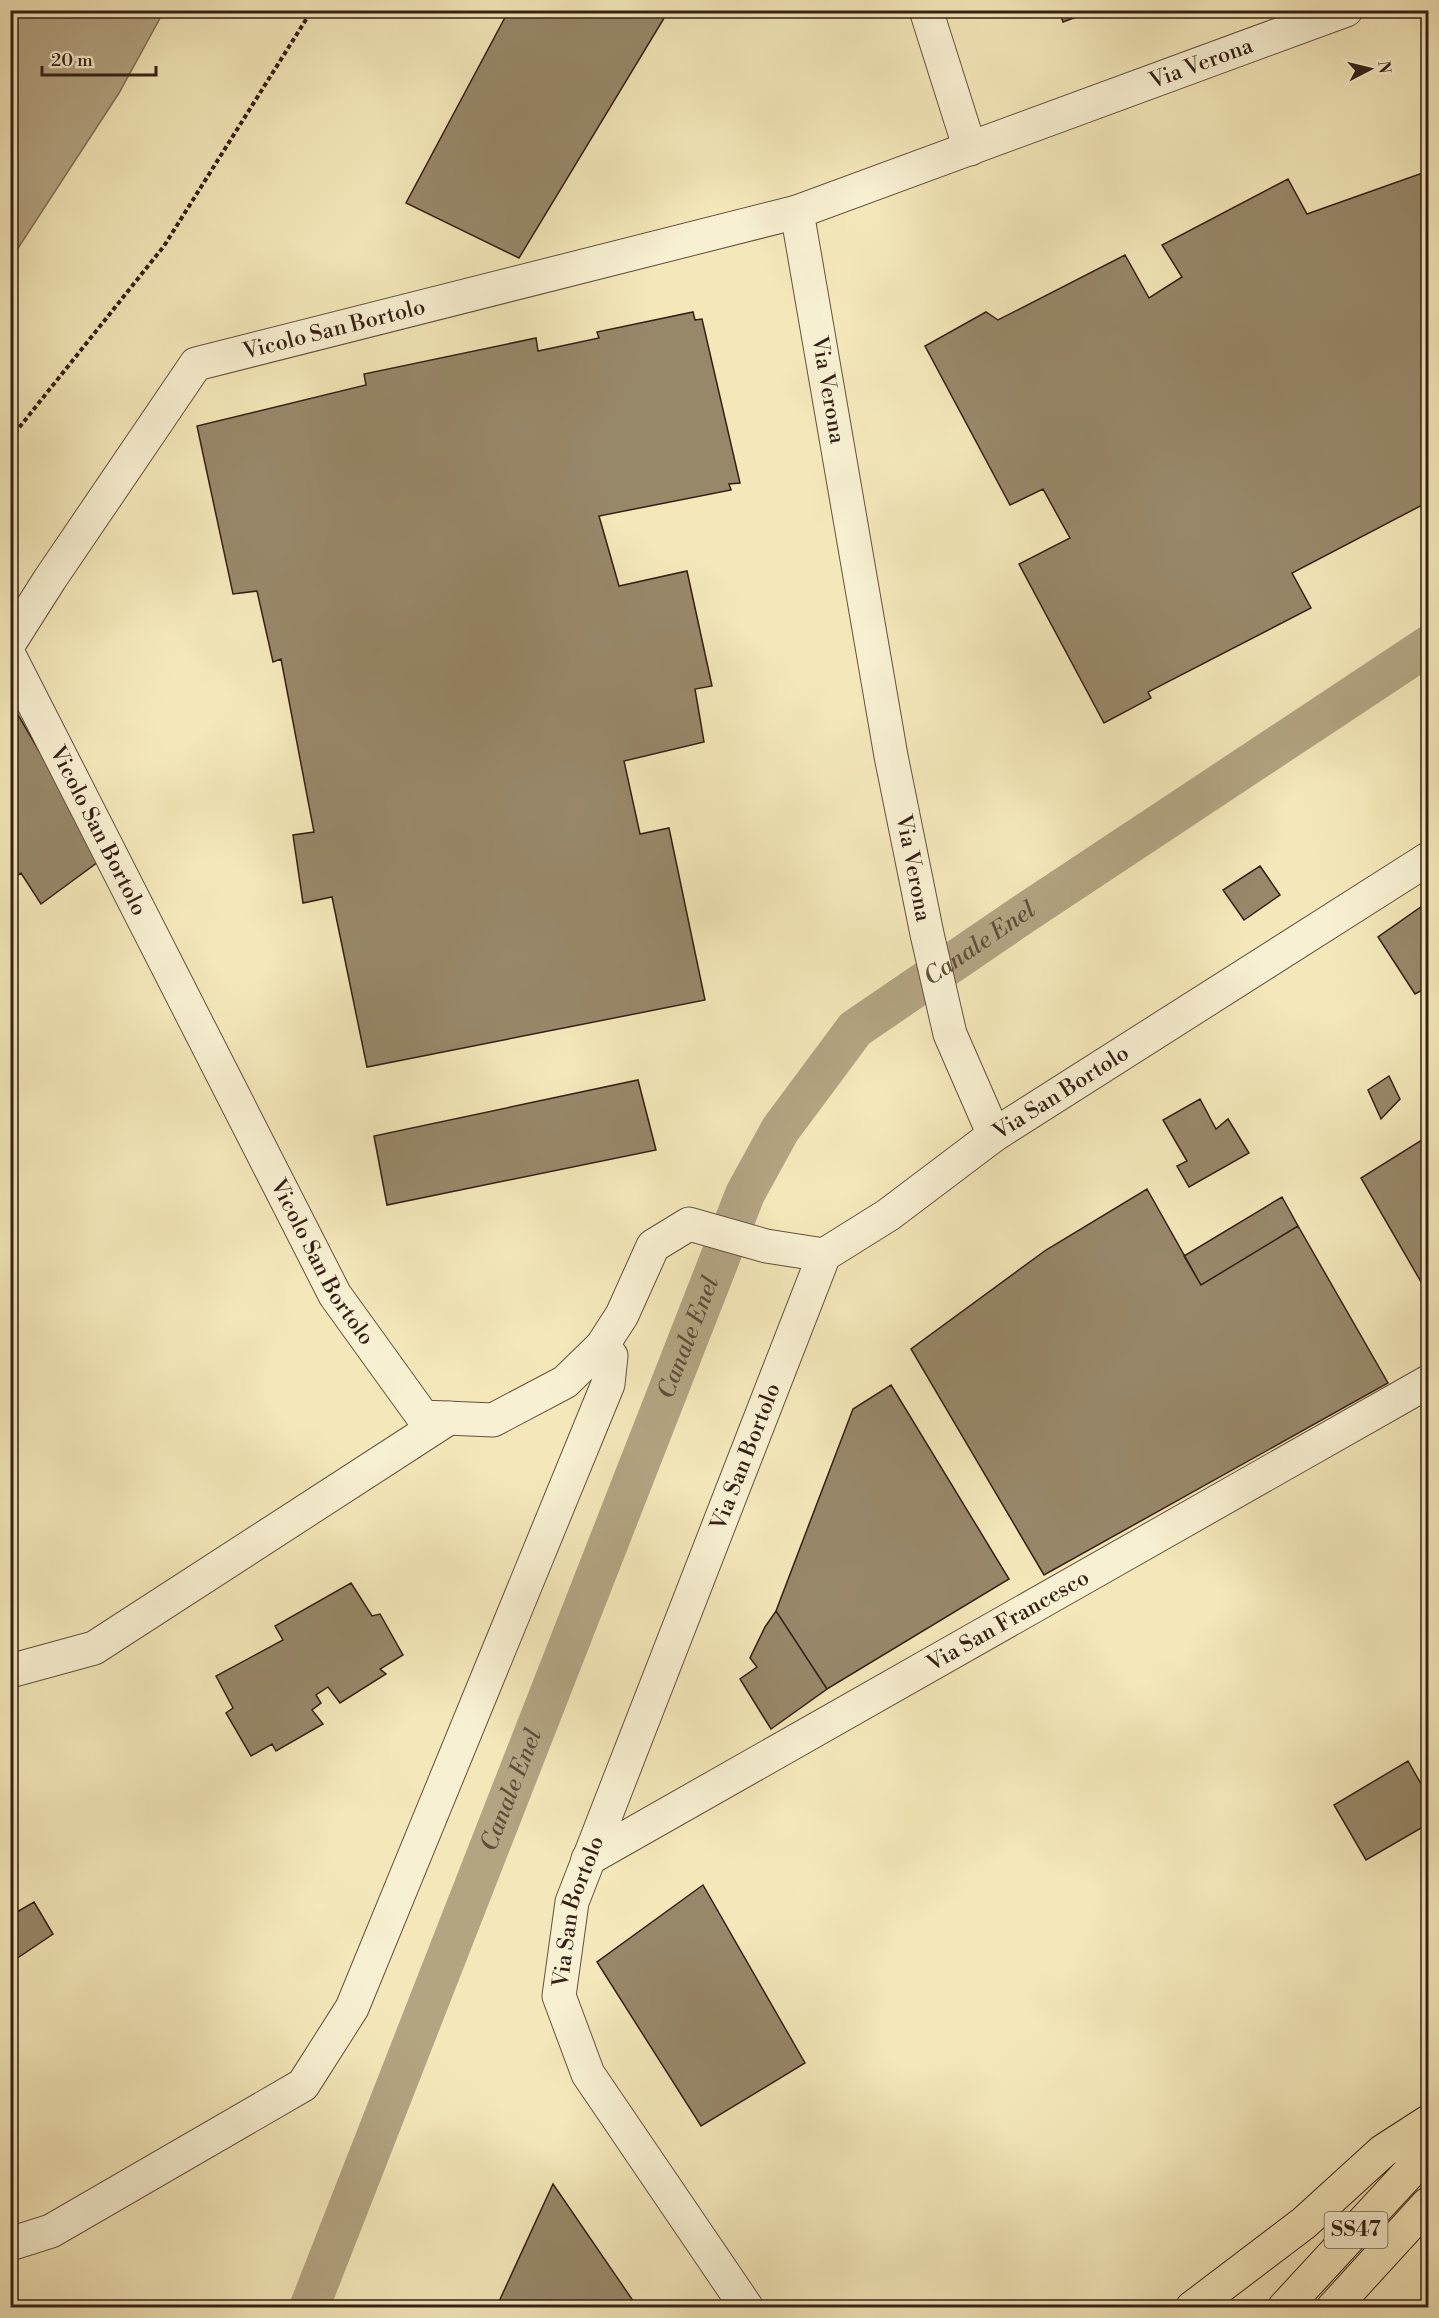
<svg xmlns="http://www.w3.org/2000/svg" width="1439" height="2318" font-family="'Libre Bodoni',serif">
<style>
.water{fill:#b3a482;stroke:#816f56;stroke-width:1.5}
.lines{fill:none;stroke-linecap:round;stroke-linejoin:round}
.canal{stroke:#b3a482;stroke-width:40}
.building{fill:#98886a;stroke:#351f14;stroke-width:1.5}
.minor-casing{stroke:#65513e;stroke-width:35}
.highway-casing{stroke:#351f14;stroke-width:35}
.path{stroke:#351f14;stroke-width:4;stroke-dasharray:4.5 3;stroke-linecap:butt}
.minor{stroke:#f8f0d2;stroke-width:33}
.highway{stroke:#f4e8ba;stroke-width:33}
.labels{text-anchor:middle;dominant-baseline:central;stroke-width:6;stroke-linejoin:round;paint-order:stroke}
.shield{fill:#f8f0d2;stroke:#705e4d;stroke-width:1.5}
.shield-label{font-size:21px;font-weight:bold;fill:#351f14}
.street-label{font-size:22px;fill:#351f14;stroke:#f8f0d2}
.water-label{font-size:24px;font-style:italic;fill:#614e3a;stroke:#f8f0d2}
</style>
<rect width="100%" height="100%" fill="#f4e8ba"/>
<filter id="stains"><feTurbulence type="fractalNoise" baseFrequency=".00333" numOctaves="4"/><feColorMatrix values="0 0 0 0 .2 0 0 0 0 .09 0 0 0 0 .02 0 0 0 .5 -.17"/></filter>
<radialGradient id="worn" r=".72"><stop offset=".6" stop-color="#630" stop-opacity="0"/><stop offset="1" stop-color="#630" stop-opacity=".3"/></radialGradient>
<path class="water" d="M11 10 164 11 119 93 11 259Z"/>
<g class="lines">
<path class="canal" id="s1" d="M309 2308 745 1194 780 1130 855 1029 1022 915 1428 646"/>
</g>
<path class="building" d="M509 10H669L519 258 406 203Z
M1059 10H1095L1063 22Z
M1428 171V502L1292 573 1311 608 1148 692 1151 698 1104 723 1019 564 1070 538 1043 489 1010 505 925 346 986 312 998 320 1125 255 1149 298 1182 277 1162 245 1288 179 1307 214Z
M693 312 695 320 702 319 740 483 729 484 731 490 599 516 619 586 687 571 712 686 695 689 704 742 624 761 640 834 669 828 705 1000 367 1067 332 897 303 903 293 835 314 832 281 659 273 662 257 591 233 594 197 426 366 385 364 374 536 338 538 351 599 338 597 332Z
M10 701 102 859 41 904 21 873 10 881Z
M1260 866 1280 895 1244 920 1223 890Z
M1428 902V987L1415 994 1378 937Z
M1389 1076 1400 1099 1381 1119 1368 1090Z
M638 1080 656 1150 387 1205 374 1136Z
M1200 1099 1216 1129 1228 1119 1249 1153 1189 1187 1177 1166 1187 1161 1163 1120Z
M1425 1138 1428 1143V1294L1361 1178Z
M1147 1189 1201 1285 1298 1226 1388 1383 1044 1575 911 1349 1046 1250Z
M1282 1197 1298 1226 1201 1285 1184 1256Z
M891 1385 1009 1579 827 1689 776 1611 853 1409Z
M351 1583 372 1616 380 1614 403 1655 380 1669 386 1674 340 1703 328 1687 316 1695 321 1703 312 1710 323 1724 276 1751 272 1744 251 1756 226 1713 233 1708 216 1676 283 1640 275 1626Z
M776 1611 827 1689 771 1729 740 1679 757 1667 750 1658 765 1627Z
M1408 1761 1428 1796V1824L1366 1860 1334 1805Z
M703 1885 805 2063 701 2126 597 1962Z
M34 1902 53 1934 13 1961 10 1957V1916Z
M553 2184 638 2308H496Z"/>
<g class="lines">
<g class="minor-casing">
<g id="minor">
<path d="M926 10 970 149"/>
<path id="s2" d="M10 642 50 579 196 364 797 212"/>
<path id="s3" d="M10 657 335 1295 423 1417 493 1420 565 1382 602 1346 622 1315 653 1246 689 1224 766 1246 824 1255"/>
<path id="s4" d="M994 1135 950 1034 927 934 891 756 797 212 1346 10"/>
<path d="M10 1671 94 1648 449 1418"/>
<path id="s5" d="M588 1859 1428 1382"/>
<path d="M10 2244 51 2231 303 2085 352 2008 608 1384 611 1356 602 1346"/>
<path id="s6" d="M747 2308 588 2074 559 1996 572 1902 824 1255 888 1215 994 1135 1428 859"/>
</g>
</g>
<g class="highway-casing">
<path id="highway" d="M1192 2308 1304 2223 1383 2151 1428 2122
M1284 2308 1428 2152
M1333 2308 1428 2204"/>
</g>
<path class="path" d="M10 439 164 246 312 10"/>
<use href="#minor" class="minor"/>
<use href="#highway" class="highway"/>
</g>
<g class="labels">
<rect class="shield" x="1324.5" y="2212" width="63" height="36" rx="4.5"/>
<g class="shield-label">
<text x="1356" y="2230">SS47</text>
</g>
<g class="street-label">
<text stroke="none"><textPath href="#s4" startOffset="1377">Via Verona</textPath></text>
<text stroke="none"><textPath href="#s2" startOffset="477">Vicolo San Bortolo</textPath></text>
<text transform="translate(828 390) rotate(80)">Via Verona</text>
<text stroke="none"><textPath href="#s3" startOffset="195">Vicolo San Bortolo</textPath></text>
<text transform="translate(913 868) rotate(79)">Via Verona</text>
<text stroke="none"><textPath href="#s6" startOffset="1443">Via San Bortolo</textPath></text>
<text stroke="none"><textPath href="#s3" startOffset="681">Vicolo San Bortolo</textPath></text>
<text stroke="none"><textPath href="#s6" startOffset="939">Via San Bortolo</textPath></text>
<text stroke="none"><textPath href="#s5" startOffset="483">Via San Francesco</textPath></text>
<text stroke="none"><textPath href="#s6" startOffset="453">Via San Bortolo</textPath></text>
</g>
<g class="water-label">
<text stroke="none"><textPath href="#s1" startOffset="1546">Canale Enel</textPath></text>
<text stroke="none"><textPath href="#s1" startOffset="1042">Canale Enel</textPath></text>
<text stroke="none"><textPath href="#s1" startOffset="556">Canale Enel</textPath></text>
</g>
</g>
<rect width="1439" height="2318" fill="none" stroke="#f4e8ba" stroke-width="36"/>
<rect x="12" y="12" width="1415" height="2294" fill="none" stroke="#351f14" stroke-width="3"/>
<rect x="18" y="18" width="1403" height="2282" fill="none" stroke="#351f14" stroke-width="1.5"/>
<g transform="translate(1370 69) rotate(83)" stroke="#f8f0d2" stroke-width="4.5" paint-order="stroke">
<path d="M0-4.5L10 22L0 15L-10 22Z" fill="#351f14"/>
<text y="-9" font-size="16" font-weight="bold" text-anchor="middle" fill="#351f14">N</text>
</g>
<path d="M42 66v9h114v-9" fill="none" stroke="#351f14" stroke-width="3"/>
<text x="51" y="66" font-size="18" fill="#351f14" stroke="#f8f0d2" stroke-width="4.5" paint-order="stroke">20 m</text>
<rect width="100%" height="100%" filter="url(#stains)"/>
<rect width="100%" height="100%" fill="url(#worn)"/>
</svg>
